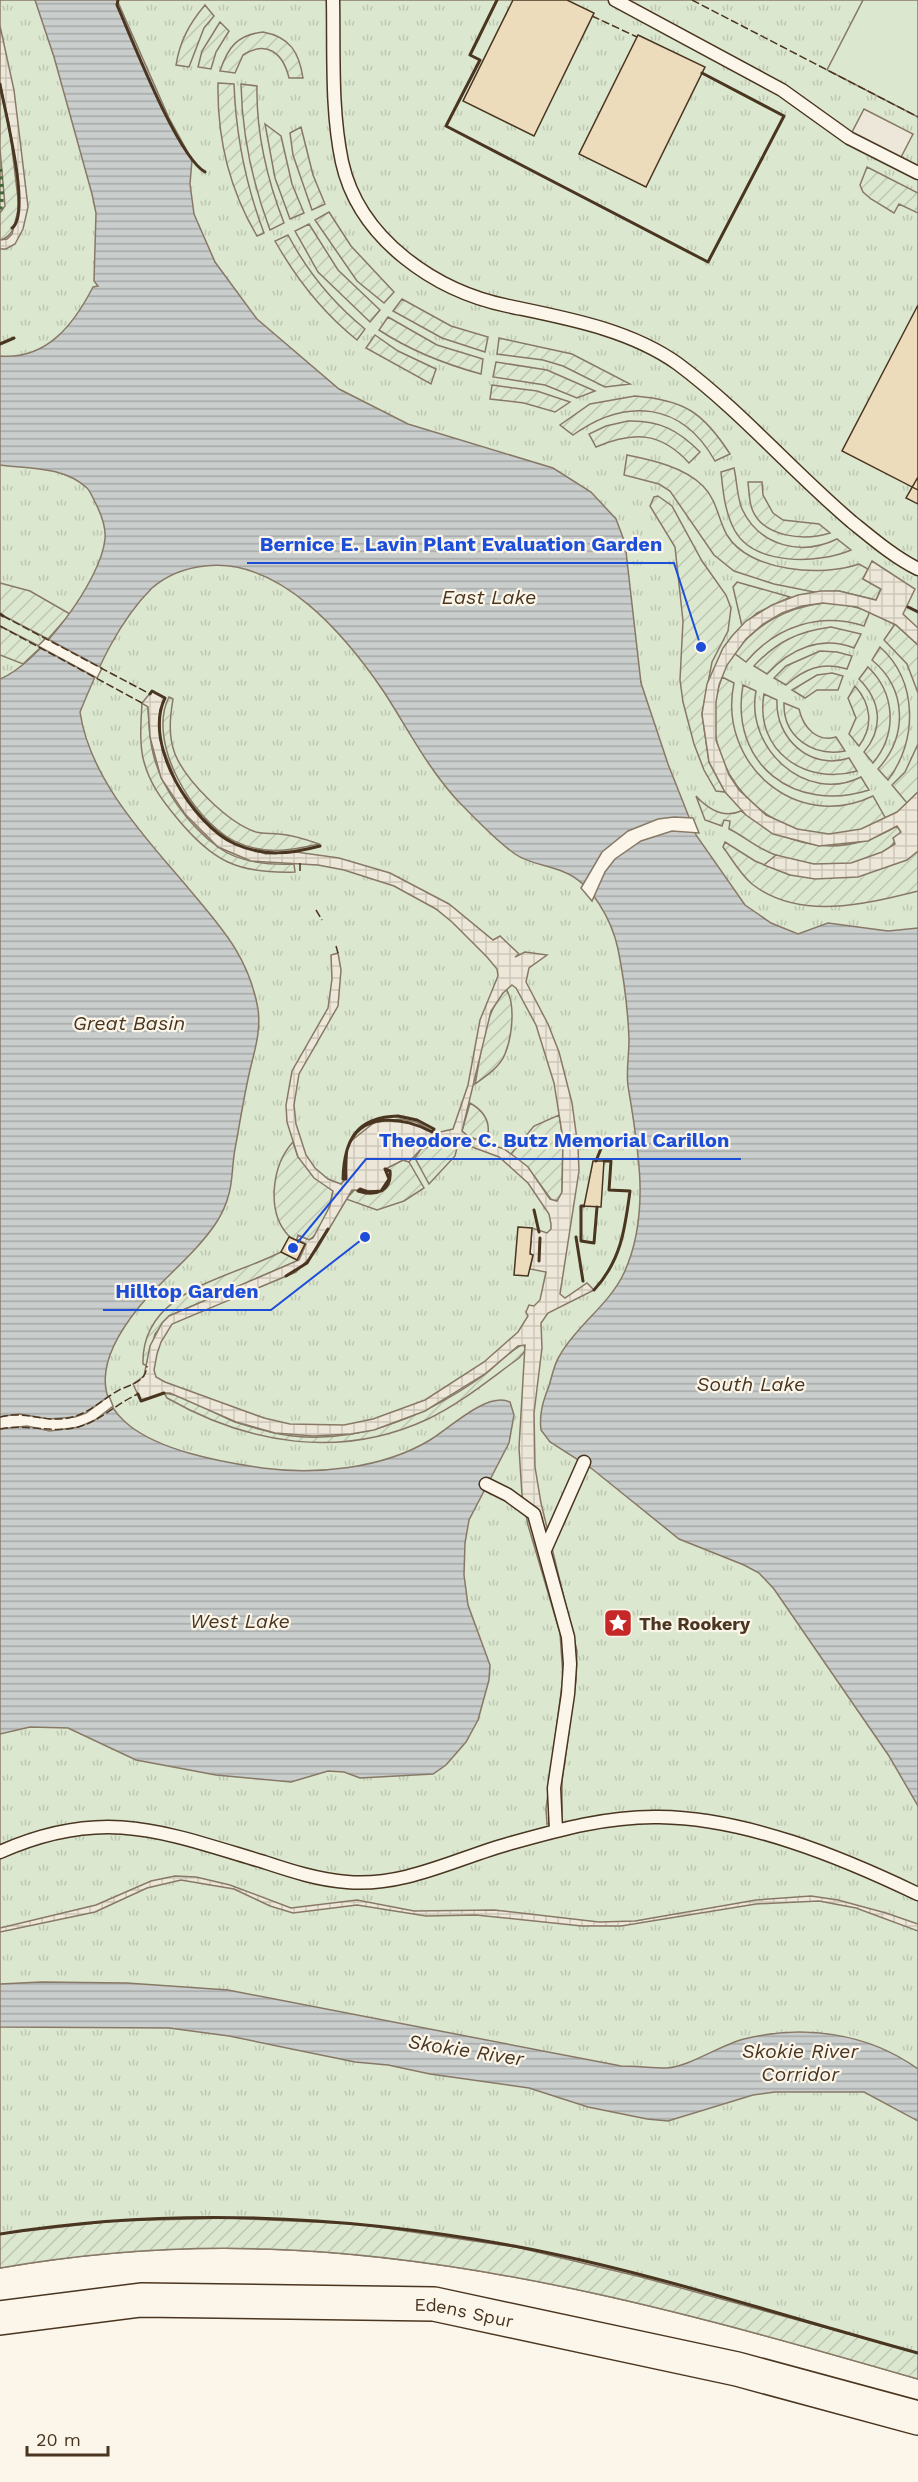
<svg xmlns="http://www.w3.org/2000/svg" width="918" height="2482" font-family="'Work Sans',sans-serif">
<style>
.grass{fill:#dce7d0;stroke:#887966;stroke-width:1.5}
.park{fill:url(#park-tufts);stroke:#887966;stroke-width:1.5}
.garden{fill:url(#garden-furrows);stroke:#887966;stroke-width:1.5}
.parking{fill:#ede7d9;stroke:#887966;stroke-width:1.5}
.plaza{fill:url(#plaza-grid);stroke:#887966;stroke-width:1.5;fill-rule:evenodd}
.water{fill:url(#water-rules);stroke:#887966;stroke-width:1.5}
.pier{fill:#fbf6e9;stroke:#887966;stroke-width:1.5}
.building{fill:#ecdcbc;stroke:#4a3520;stroke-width:1.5}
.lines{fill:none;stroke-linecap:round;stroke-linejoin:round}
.lane-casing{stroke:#4a3520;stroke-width:15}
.highway-casing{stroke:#4a3520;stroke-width:36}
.lane{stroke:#fbf6e9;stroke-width:12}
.highway{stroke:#fbf6e9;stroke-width:33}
.hedge{stroke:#436837;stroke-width:4.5;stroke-dasharray:3 4.5;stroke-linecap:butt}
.fence{stroke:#4a3520;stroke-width:1.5;stroke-dasharray:8 3;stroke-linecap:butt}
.wall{stroke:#4a3520;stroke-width:3}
.labels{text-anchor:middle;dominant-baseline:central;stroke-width:4.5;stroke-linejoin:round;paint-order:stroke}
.poi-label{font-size:18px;font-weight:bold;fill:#4a3520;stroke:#fbf6e9;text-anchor:start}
.street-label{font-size:18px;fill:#4a3520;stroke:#fbf6e9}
.water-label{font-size:20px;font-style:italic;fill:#4a3520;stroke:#fbf6e9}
.leader{fill:none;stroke:#1d4ed8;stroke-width:2}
.callout-dot{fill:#1d4ed8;stroke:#fbf6e9;stroke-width:2}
.callout-label{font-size:20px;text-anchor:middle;font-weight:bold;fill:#1d4ed8;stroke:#fbf6e9;stroke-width:4.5;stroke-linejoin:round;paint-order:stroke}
</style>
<defs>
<pattern id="park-tufts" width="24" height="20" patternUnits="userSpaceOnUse" patternTransform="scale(1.5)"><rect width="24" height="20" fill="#dce7d0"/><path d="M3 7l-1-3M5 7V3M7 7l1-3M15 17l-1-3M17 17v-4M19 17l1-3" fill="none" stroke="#bec7b2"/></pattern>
<pattern id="garden-furrows" width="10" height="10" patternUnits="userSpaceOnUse" patternTransform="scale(1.5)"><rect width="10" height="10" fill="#dce7d0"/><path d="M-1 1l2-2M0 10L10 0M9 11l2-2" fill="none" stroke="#bec7b2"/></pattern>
<pattern id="plaza-grid" width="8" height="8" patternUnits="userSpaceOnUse" patternTransform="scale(1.5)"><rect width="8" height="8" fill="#ede7d9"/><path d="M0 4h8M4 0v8" fill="none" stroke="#cdc7ba"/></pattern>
<pattern id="water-rules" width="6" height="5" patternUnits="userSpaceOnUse" patternTransform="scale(1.5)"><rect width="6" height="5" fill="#c9cecd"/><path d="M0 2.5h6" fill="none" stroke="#a5a8a6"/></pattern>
</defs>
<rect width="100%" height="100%" fill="#fbf6e9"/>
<path class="grass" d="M692 0H918V117Z"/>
<path class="park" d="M0 0H863L827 70 918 117V2379C707 2318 488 2256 266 2249 178 2246 87 2253 0 2268Z"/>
<path class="garden" d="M205 5 214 16 204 28 189 67 176 65C180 41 189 24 205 5Z
M220 22 229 31 216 52 211 69 198 67 202 51Z
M263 32C290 37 299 52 303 78H289C283 53 267 40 243 55L235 73 220 71C228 47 237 35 263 32Z
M218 83 234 84C236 137 245 183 264 233L257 236C229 189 217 137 218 83Z
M0 84C4 112 39 232 0 240V213L5 206 0 149Z
M241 84 257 86C256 134 267 179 284 223L270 230C252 182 242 136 241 84Z
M265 124 281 136 292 184 304 213 290 219 275 178Z
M301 127 313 175 325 204 312 210 293 155 290 133Z
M867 167 918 193V213L899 204 894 213 871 199 863 192 860 185Z
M329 212 351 246 394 292 384 303 357 281 315 220Z
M309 224 338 270 380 310 370 322 318 272 295 231Z
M288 235C308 273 332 302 365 329L357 340C322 312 297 280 275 241Z
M402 299 451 326 488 337 485 352 442 338 393 311Z
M388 317 437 345 483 359 481 374C444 364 411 351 379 330Z
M375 335 398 351 436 369 431 384 366 348Z
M499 338 572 354 630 384 605 387 563 366 543 360 497 354Z
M496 362 547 370 595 391 577 398 545 385 493 377Z
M492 385 537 391 570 402 555 412 524 403 490 399Z
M635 396C684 400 703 412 730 454L715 461C682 402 626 397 573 435L560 425 590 404Z
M628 421C659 420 678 430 700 452L689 463C661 432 634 431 596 447L589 434 606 426Z
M627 455C652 460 684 467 703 486 717 500 718 519 727 535 749 572 823 577 859 564L868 569 863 579 881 589 876 600 839 591 814 592 774 584 734 571 714 555 670 491 659 484 624 475Z
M734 468C737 481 737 497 742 509 760 547 802 556 837 539L851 550C819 564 755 566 735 531 725 513 723 492 721 472Z
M748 482H762L763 495 773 513 783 520 819 524 830 533C805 541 763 538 752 509 749 501 749 491 748 482Z
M658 496 672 506 702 561 726 595 731 608 728 631 712 662 702 714 709 762 725 792 716 791 704 770 694 744 683 702 680 680 683 621 675 547 650 506 654 497Z
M737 582 744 584 790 597 757 613 742 626 733 587Z
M0 583 30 591 70 614 48 639 0 614Z
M823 603 843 604 870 611 864 626C820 612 776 626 746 662L734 653C758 623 786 608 823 603Z
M895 624 918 645V693L907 664 884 640Z
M0 626 41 647 23 664 0 655Z
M831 627 861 634 854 648C821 635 790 649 767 674L754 666C776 642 799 631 831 627Z
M880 647C918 681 918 741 888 780L878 769C908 736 907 689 872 660Z
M820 651 837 652 852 656 847 669C823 661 804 669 786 685L774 678 786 666Z
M868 667C895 693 898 733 873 763L864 752C884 728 881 701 859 679Z
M832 673 843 676 838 690H817L805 698 792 690 817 675Z
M722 677 734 683C717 763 796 833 873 796L886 819C794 873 684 776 722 677Z
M743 685 756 691C745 747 805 805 861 777L869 790C795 814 729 764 743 685Z
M855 686C871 704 874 726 859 746L849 734 856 718 848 698Z
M764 694 777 700C775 738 810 771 849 758L857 771C806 786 754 751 764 694Z
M169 697 173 699C170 717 168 736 175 754 186 781 228 823 256 832 263 834 272 833 279 834 293 835 305 839 319 844 289 851 262 855 234 841 193 820 146 742 169 697Z
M142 703 148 707C149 722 149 738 153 753 161 788 189 826 218 847 239 863 268 865 294 864L295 872C237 874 212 861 176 817 162 800 150 784 144 762 139 745 141 721 142 703Z
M784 703 799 709C803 727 817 743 836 737L845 751C814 757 783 738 784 703Z
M918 744V792L907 803 892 785 905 772Z
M696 796C708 809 723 819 741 811 791 849 841 859 897 826L901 832C880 875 810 869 773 854 757 848 744 836 729 829L730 821 724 820 722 826 705 820Z
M725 842 755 861 790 875 906 858 918 851V891C866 904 799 921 752 884 740 874 732 859 723 847Z
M506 989C516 1004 512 1037 505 1054 500 1067 486 1076 475 1084 482 1051 482 1016 506 989Z
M470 1103C486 1112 492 1125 486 1142L469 1137 462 1131Z
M559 1115 563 1139 562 1192 560 1199 553 1202 534 1176 511 1154 534 1126Z
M293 1142 298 1157 333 1191C330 1206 323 1232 309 1240L299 1236 297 1239 306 1244 299 1260 169 1316 155 1334 147 1366 143 1364C141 1290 231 1278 281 1252L297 1260 305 1244C300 1242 292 1239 288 1235 266 1211 272 1165 293 1142Z
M441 1143 458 1144 455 1156 429 1184 415 1158 421 1149Z
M403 1160 409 1162 424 1188 404 1201 377 1210 346 1199 356 1188 366 1194 383 1191 390 1181V1171L387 1168Z
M523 1344 526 1350 519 1358C490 1379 460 1404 428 1419 340 1460 248 1444 167 1398L164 1393C189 1396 212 1413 235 1422 247 1426 259 1429 270 1432 346 1450 423 1419 484 1375 497 1365 508 1352 523 1344Z
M229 2218 358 2224 516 2247 641 2277 918 2353V2379C707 2318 488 2256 266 2249 178 2246 87 2253 0 2268V2234L114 2221Z"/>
<path class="parking" d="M864 109 913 134 898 163 849 138Z"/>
<path class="plaza" d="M0 26 14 90 28 207 23 229 15 244 6 249H0V240L7 239 12 234 19 207 9 124 0 84Z
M872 561 915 589 903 614 918 628V645L896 625 857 607 823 603 802 606 782 613 763 624 746 639 727 665 719 685 716 702V740L729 775 739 790 766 815 797 829 829 834 861 829 897 812 918 792V851L907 860 858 877 815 879 790 875 764 865 776 855 814 864 851 863 882 852 895 844 893 838 901 832 897 826 868 841 819 846 773 834 746 815 725 792 709 762 702 714 707 684 723 648 732 636 746 621 772 605 798 595 821 591H839L876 600 881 589 863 579Z
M152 691 165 698 160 710V740L177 784 202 817 233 843 266 854 296 852 339 858 390 873 449 904 493 940 500 936 519 954 515 957 525 952 547 955 529 968 526 982 548 1024 559 1052 572 1103 578 1147 579 1171 560 1294 565 1298 587 1283 594 1290 548 1313 541 1323 542 1348 534 1413 535 1467 541 1503 577 1651 576 1680 562 1781V1821L547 1824 546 1809 563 1677 560 1633 528 1525 522 1495 519 1448 525 1345 518 1346 485 1374 425 1411 374 1430 351 1434 313 1436 275 1433 236 1422 170 1393H164L141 1401 133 1384 144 1376 150 1346 162 1323 169 1316 299 1260 306 1244 297 1239 298 1235 309 1240 313 1238 330 1206 333 1191 314 1178 298 1157 287 1122 286 1105 292 1071 328 1008 332 979 331 955 338 953 341 970 338 1006 299 1074 294 1105 296 1124 306 1155 315 1168 328 1179 341 1184 346 1178 347 1150 351 1141 375 1122 401 1119 416 1122 436 1133 453 1129 468 1085 480 1020 498 976 497 969 487 957 452 922 436 909 394 886 344 870 318 865 251 861 218 847 185 814 161 778 150 737 148 707 142 703ZM512 985 516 988 536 1025 554 1083 563 1139 562 1192 557 1201 550 1199 528 1167 518 1159 504 1149 469 1137 462 1131 491 1011 503 993ZM441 1143 467 1145 499 1157 528 1183 549 1214 551 1224V1229L547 1233 532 1228 530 1254 533 1255 530 1269 546 1272 540 1300 534 1306 529 1305 526 1312 528 1316 518 1332 484 1362 425 1400 373 1419 344 1425 290 1424 264 1418 165 1382 156 1377 154 1370 157 1354 161 1342 172 1324 296 1272 316 1251 352 1190 381 1191 389 1179 385 1169 403 1160 409 1162 421 1149Z
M175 1876 196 1877 230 1885 291 1908 357 1900 414 1911 494 1910 599 1922 635 1921 756 1900 811 1896 838 1900 886 1913 918 1924V1931L856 1908 819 1901 756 1904 621 1926H582L476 1915 426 1916 357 1905 293 1913 270 1906 234 1889 181 1880 147 1888 95 1912 0 1932V1928L96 1905 151 1881Z"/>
<path class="water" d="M35 0H117L169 118 192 160 190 184 194 214 215 262 257 319 339 389 408 424 553 468 591 492 616 519 625 543 641 683 668 764 696 835 745 905 771 923 798 934 828 923 888 931 918 928V1806L889 1756 774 1589 759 1573 744 1565 679 1539 591 1468 550 1442 541 1430C539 1414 543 1401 549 1386 552 1376 554 1364 560 1355 577 1325 609 1305 624 1273 651 1215 638 1146 628 1086 626 1072 629 1055 629 1040 628 1010 624 979 618 949 612 921 592 883 564 872 548 865 529 864 515 854 494 839 475 818 457 800 427 767 408 729 384 692 346 636 280 557 205 566 186 568 167 575 152 588 118 622 98 668 80 712 90 780 146 838 189 889 221 927 249 957 258 1009 261 1031 255 1049 250 1070 244 1096 240 1122 235 1149 232 1164 233 1183 228 1197 226 1205 222 1213 218 1220 197 1253 164 1277 139 1307 45 1423 167 1454 262 1468 316 1475 382 1469 430 1440 449 1429 487 1391 510 1402L514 1415 509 1443 469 1520 465 1543 464 1575 468 1605 490 1665 489 1680 478 1720 466 1742 446 1765 433 1774 360 1778 344 1772 328 1771 291 1782 216 1775 136 1760 68 1728 30 1727 0 1734V679C38 664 101 581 105 539 106 528 101 514 96 504 93 499 91 492 87 488 63 466 30 469 0 465V356C47 360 74 324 93 287L98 286 94 281 96 213 92 194 54 57Z
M41 1982 127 1983 228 1990 621 2066C636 2066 652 2068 667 2068 691 2066 720 2045 744 2039 804 2024 868 2033 918 2069V2121L864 2092H775L753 2095 668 2121 647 2119 588 2107 529 2088 430 2074 388 2065 355 2062 229 2036 169 2028 0 2027V1984Z"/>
<path class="pier" d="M46 638 102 668 97 678 38 646Z
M674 817 693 818 699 833 672 831 641 841 615 859 605 872 592 901 581 888 602 852 628 831 658 819Z
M109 1396 113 1406 95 1420 79 1427 50 1431 27 1426 0 1429V1417L4 1416 20 1414 49 1419 75 1417 86 1413Z"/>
<path class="building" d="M513 0H567L594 13 534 136 463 101Z
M638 35 705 67 646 187 579 154Z
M918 305V490L842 451Z
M918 477V504L906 498Z
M593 1161H604L601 1207 584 1206Z
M518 1227 532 1228 530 1254 533 1255 528 1276 514 1275Z
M289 1237 305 1244 297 1260 281 1252Z"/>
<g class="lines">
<g class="lane-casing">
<path id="lane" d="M333 0C334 54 331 110 342 162 359 239 435 291 508 306 565 318 629 329 678 364 741 411 792 471 852 522 873 539 894 557 918 569
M615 0 782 90 849 138 918 173
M486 1484 508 1495 534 1514 568 1637 570 1664 568 1694 554 1788 556 1830
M545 1550 584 1462
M0 1852C104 1806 163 1832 264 1862 291 1871 319 1880 347 1882 404 1887 455 1859 508 1844 558 1830 607 1816 659 1817 746 1818 841 1857 918 1894"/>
</g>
<g class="highway-casing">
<g id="highway">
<path id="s1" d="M0 2318 141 2300 434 2304 737 2369 918 2418"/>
</g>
</g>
<use href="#lane" class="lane"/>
<use href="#highway" class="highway"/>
<path class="hedge" d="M0 169 2 196 0 211"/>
<path class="fence" d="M692 0 918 117
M592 16 637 37
M3 616 150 694
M0 626 142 703
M300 863V872
M316 910 322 920
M336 946 338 953
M0 1417C21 1411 39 1420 60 1419 86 1418 100 1400 121 1389 133 1384 146 1381 147 1366
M0 1429C26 1423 51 1434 78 1427 99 1422 117 1403 138 1394"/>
<path class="wall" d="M118 0 117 5C132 39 177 156 205 172
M497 0 470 55 480 60 446 126 708 262 784 116 702 73
M0 84C4 108 32 214 12 228
M0 344 14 338
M908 607 918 612
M0 614 3 616
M150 694 152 691 165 698C142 744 193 825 235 844 264 857 290 854 320 846
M398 1116 417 1120 434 1129 432 1132C405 1117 359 1110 347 1150 345 1159 346 1169 346 1179H343C344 1139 357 1117 398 1116Z
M596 1161 602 1146
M385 1169 390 1171C392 1191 376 1197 358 1191L360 1189 368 1192 381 1191 389 1179Z
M584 1206H581V1241L594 1243 597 1207
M534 1210 539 1232
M576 1237 583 1281
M539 1261 540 1238
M286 1276 307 1263 328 1229
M594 1290C621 1261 625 1229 630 1191L609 1190 611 1161H604
M138 1394 141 1401 164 1393
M0 2234C170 2207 345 2215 514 2246 648 2271 786 2317 918 2353"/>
</g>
<defs>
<g id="sight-square" transform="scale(1.5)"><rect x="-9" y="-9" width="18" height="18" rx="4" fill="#c62828" stroke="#fbf6e9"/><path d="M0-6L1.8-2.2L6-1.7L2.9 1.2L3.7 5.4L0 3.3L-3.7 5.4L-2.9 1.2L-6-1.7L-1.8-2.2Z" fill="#fff"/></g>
</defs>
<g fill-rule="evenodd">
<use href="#sight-square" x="618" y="1623"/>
</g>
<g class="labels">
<g class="poi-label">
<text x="639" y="1623">The Rookery</text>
</g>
<g class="street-label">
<text stroke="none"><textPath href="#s1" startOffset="466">Edens Spur</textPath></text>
</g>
<g class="water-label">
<text x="489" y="597">East Lake</text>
<text x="129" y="1023">Great Basin</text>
<text x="751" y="1384">South Lake</text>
<text x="240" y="1621">West Lake</text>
<text transform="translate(466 2050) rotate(9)">Skokie River</text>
<text x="800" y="2051">Skokie River<tspan x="800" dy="23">Corridor</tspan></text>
</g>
</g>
<path class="leader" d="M701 647L674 563H247M293 1248L366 1159H741M365 1237L271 1310H103"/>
<g class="callout-dot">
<circle cx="701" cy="647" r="6"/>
<circle cx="293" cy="1248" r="6"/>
<circle cx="365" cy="1237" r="6"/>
</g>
<g class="callout-label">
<text x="461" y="551">Bernice E. Lavin Plant Evaluation Garden</text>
<text x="554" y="1147">Theodore C. Butz Memorial Carillon</text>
<text x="187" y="1298">Hilltop Garden</text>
</g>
<path d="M27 2446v9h81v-9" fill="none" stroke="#4a3520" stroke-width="3"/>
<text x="36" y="2446" font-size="18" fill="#4a3520" stroke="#fbf6e9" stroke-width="4.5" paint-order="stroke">20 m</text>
</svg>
